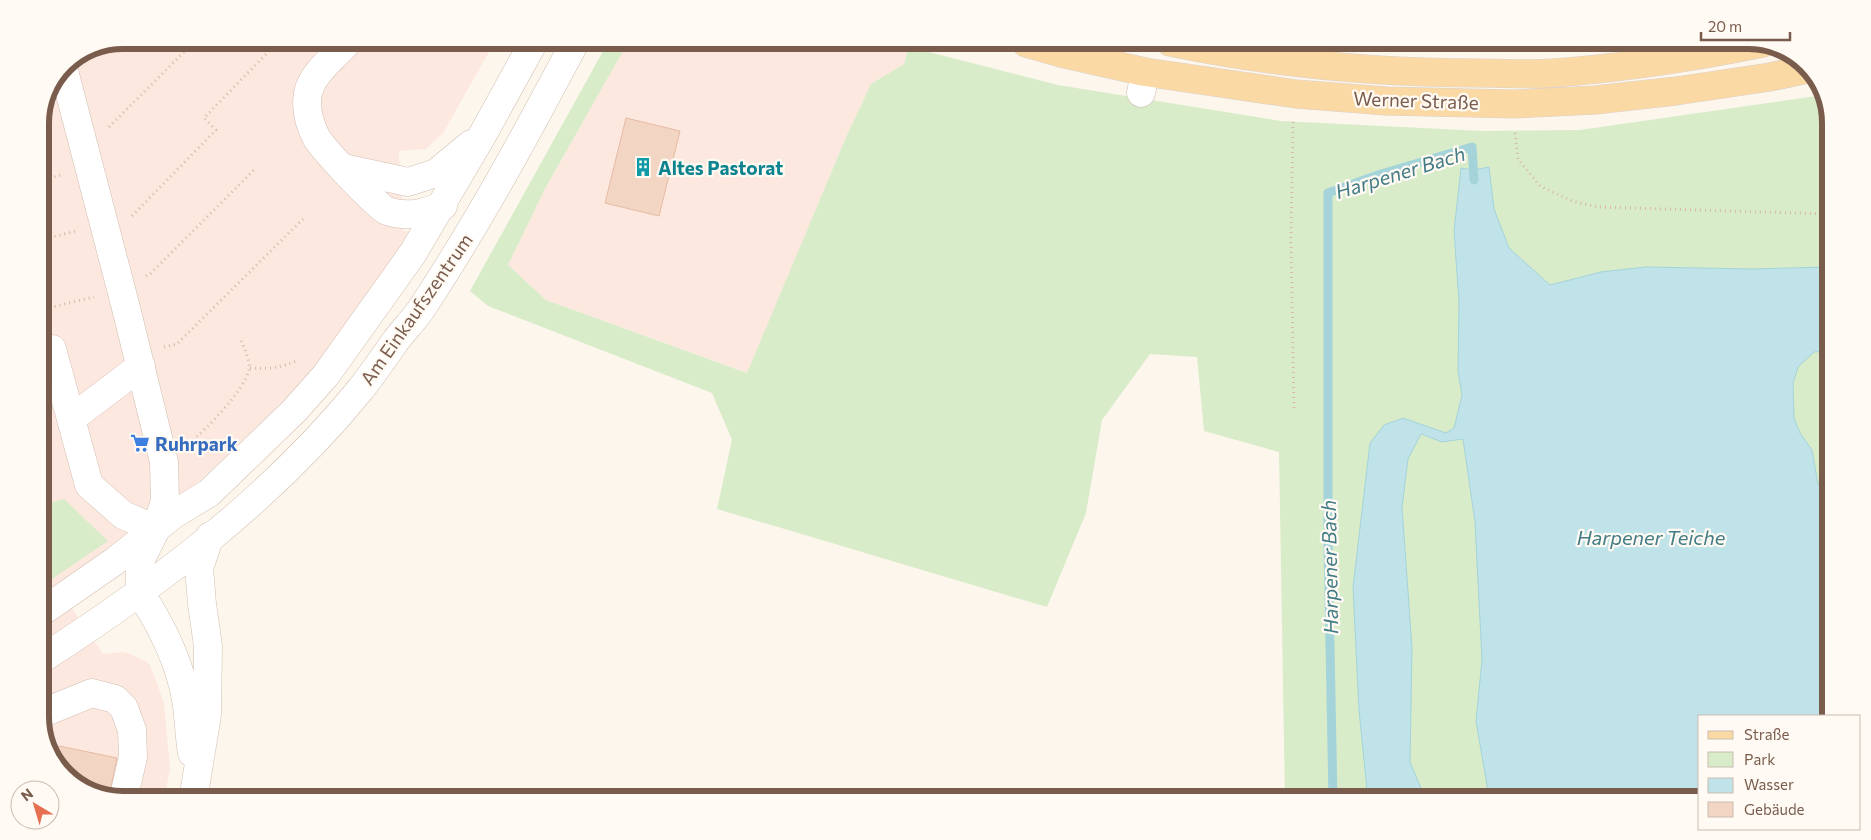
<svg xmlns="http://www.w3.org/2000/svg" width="1871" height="840" font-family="Commissioner,sans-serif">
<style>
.commercial{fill:#fde8e0}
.green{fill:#d8ecc9}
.water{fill:#bfe3e8;stroke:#a5d3da}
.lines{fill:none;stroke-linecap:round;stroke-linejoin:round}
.stream{stroke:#a5d3da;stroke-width:9}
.building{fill:#f3d5c3;stroke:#e6bba3}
.minor-casing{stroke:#d1beb0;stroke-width:29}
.major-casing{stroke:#dad1cd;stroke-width:29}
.path{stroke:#d9b8a5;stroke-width:3;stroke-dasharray:1 4;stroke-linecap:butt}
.minor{stroke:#fff;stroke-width:28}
.major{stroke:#fbd9a5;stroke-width:28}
.labels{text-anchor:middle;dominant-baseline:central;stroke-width:4.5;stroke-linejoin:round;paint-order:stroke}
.street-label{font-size:19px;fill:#7a5c4d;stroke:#fffaf3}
.culture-label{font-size:19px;font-weight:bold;fill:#0d838f;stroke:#fffaf3;text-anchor:start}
.shop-label{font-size:19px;font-weight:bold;fill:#366cbe;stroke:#fffaf3;text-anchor:start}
.water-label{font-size:20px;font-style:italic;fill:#437c86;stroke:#fffaf3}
.rim{fill:none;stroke:#7a5c4d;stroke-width:6}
</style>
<rect width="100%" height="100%" fill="#fdf6ec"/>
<path class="commercial" d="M880 43 909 47 904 64 871 84 847 135 748 373 546 300 508 265 546 187 627 44Z
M493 45 443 133 426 149 399 151 403 231 418 232 353 321 290 395 189 491 60 591 103 654 123 652 131 654 145 661 150 665 164 703 170 769 164 800H123L91 794 54 763 40 723V118L65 64 92 46Z"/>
<path class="green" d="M607 44H627L546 187 508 265 546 300 747 373 847 135 871 84 904 64 909 47 1058 85 1281 121 1483 131 1580 130 1823 95 1831 118 1825 716H1700V800H1285L1279 452 1204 431 1197 357 1150 354 1102 420 1086 513 1047 607 717 509 732 440 712 393 488 306 470 291Z
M64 499 108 541 40 587V505Z"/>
<path class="water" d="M1489 167 1494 209 1509 248 1550 285 1601 272 1646 267 1752 269 1829 267V351L1814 352 1798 367 1793 383 1794 418 1800 433 1812 450 1818 484 1827 495 1825 716H1700V800H1482L1488 791 1476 721 1482 660 1475 522 1463 439 1442 442 1421 434 1408 459 1402 507 1412 648 1410 762 1426 800H1368L1359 710 1353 587 1370 443 1384 425 1403 418 1446 433 1454 428 1462 395 1458 371 1459 302 1454 231 1461 168 1473 170Z"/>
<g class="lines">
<path class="stream" d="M1333 800 1328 542V193L1378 175 1472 147 1474 180"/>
</g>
<path class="building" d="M626 118 680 131 659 216 605 203Z
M59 746 117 758 109 797 91 794 54 763Z"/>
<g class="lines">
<g class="minor-casing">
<path id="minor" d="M345 45C332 59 312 74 308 93 305 109 309 123 316 137 322 148 377 207 387 211 408 218 424 213 443 206
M63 67 126 308 164 462 165 501 156 529 140 561V593
M1141 93 1145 72
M343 168 408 182 436 173 471 144
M52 349 89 485 123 515 156 529
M71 419 141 366
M140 593C162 626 179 660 186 699 189 717 189 736 192 753
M40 613 115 561 173 515 209 493 294 411 326 375 413 253 483 134 532 45
M40 660C157 585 272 498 360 390 372 375 383 359 394 343 402 332 412 322 420 311 477 225 526 135 574 44
M40 714 92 693 115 699 124 708 132 730 133 757 123 800
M193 800 207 715 208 646 202 604 199 568 210 536"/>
</g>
<g class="major-casing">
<path id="major" d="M1170 42C1271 63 1374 73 1478 73 1503 73 1528 75 1553 73 1623 68 1694 57 1763 43
M1026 43 1061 53 1145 72 1296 94 1386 101 1514 104 1595 100 1676 91 1770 77 1808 69"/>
</g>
<path class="path" d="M1293 122 1291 239 1294 410
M109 127 190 46
M1515 133 1518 159 1540 186 1572 201 1598 207 1830 214
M40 146 53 143
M40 181 61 175
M132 216 216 130 204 118 274 46
M40 240 76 231
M146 276 151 273 254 170
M40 310 94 297
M164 347 177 344 303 219
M250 368C267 369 282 368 298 360
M189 443C207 429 244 391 249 370 251 362 244 348 241 340"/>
<use href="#minor" class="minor"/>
<use href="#major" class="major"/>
</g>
<defs>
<g id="building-bare" transform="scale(1.5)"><path d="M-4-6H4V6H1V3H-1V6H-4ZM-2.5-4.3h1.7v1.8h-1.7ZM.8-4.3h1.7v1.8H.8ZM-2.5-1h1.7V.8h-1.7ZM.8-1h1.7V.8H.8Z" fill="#0f9aa8" stroke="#fffaf3" stroke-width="2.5" paint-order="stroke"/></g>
<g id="supermarket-bare" transform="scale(1.5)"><path d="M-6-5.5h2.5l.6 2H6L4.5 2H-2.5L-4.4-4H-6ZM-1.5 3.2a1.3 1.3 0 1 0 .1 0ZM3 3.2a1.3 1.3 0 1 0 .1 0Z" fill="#3f7fe0" stroke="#fffaf3" stroke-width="2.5" paint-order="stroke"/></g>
</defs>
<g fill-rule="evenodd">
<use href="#building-bare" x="643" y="167"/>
<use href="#supermarket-bare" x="140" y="443"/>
</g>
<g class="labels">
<g class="street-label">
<text transform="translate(1416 100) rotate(2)">Werner Straße</text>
<text transform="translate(416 309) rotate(-55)">Am Einkaufszentrum</text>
</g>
<g class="culture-label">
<text x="658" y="167">Altes Pastorat</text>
</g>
<g class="shop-label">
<text x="155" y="443">Ruhrpark</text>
</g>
<g class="water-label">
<text transform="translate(1400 172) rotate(-17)">Harpener Bach</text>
<text x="1651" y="537">Harpener Teiche</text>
<text transform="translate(1329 567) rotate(-91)">Harpener Bach</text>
</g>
</g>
<path d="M0 0H1871V840H0ZM123 49H1748A74 74 0 0 1 1822 123V717A74 74 0 0 1 1748 791H123A74 74 0 0 1 49 717V123A74 74 0 0 1 123 49Z" fill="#fffaf3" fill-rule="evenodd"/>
<path class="rim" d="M123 49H1748A74 74 0 0 1 1822 123V717A74 74 0 0 1 1748 791H123A74 74 0 0 1 49 717V123A74 74 0 0 1 123 49Z"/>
<rect x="1698" y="715" width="162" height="115" fill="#fffaf3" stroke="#cabbb1"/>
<rect x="1708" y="731" width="25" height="8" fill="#fbd9a5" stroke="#cabbb1"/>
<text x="1744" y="740" font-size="15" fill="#7a5c4d">Straße</text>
<rect x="1708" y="752" width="25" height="15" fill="#d8ecc9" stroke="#cabbb1"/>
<text x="1744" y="765" font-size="15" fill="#7a5c4d">Park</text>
<rect x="1708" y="778" width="25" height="15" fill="#bfe3e8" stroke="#cabbb1"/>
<text x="1744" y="790" font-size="15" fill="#7a5c4d">Wasser</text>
<rect x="1708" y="802" width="25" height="15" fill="#f3d5c3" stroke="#cabbb1"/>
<text x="1744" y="815" font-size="15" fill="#7a5c4d">Gebäude</text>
<g transform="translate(35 805) rotate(322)"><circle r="24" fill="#fffaf3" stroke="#cabbb1"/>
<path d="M0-4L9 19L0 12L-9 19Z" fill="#e76f51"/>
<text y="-8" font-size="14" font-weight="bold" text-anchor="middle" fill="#7a5c4d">N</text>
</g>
<path d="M1701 32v8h89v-8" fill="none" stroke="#7a5c4d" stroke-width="2.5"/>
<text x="1708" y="32" font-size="15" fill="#7a5c4d" stroke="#fffaf3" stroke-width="4" paint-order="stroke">20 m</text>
</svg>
